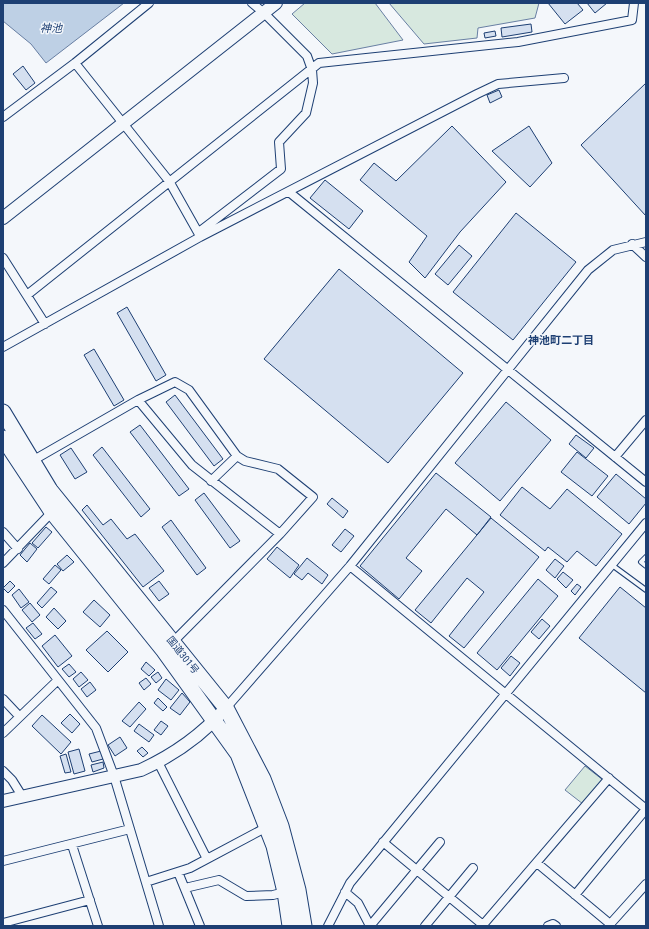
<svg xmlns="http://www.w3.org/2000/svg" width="649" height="929" font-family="'Roboto Condensed','Noto Sans JP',sans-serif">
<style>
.green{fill:#d7e8df;stroke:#687fa3}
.water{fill:#bed0e5;stroke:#687fa3}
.building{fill:#d5e0f0;stroke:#1d3f73}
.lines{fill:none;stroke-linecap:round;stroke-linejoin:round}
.lane-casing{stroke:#1d3f73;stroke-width:6}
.street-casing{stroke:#1d3f73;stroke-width:10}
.secondary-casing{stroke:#1d3f73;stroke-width:14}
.highway-casing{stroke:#1d3f73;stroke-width:17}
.lane{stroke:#f4f7fb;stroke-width:4}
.street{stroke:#f4f7fb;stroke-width:8}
.secondary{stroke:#f4f7fb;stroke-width:12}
.highway{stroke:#f4f7fb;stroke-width:15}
.labels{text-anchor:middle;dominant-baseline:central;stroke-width:3;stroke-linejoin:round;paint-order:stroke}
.street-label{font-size:10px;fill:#1d3f73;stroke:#f4f7fb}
.water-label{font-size:11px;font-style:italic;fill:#1d3f73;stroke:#f4f7fb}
.neighbourhood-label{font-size:11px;font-weight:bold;fill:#1d3f73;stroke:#f4f7fb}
</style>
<rect width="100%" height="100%" fill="#f4f7fb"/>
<path class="green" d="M305 3H375L403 40 332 54 292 14Z
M389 3H539L535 18 478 28 477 38 424 44Z
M585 766 603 780 583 804 565 790Z"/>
<path class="water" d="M3 3H124L46 63 31 44 3 21Z"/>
<path class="building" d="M548 3H577L583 10 565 24Z
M587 3H607L595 13Z
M531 24 532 32 502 37 501 28Z
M495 31 496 36 485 38 484 33Z
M23 66 35 83 26 90 13 74Z
M646 83V216L581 145Z
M499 90 502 97 490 103 487 95Z
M452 126 506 182 460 232 425 278 409 262 427 236 360 180 374 163 396 181Z
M529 126 552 163 530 187 492 151Z
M325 180 363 211 349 229 310 198Z
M516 213 576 262 513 340 453 292Z
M459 245 472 256 448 285 435 274Z
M339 269 463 373 388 463 264 359Z
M127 307 166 375 156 381 117 313Z
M94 349 124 400 114 406 84 355Z
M175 395 223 459 214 466 166 402Z
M506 402 551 440 500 501 455 463Z
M140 425 189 489 179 496 130 432Z
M576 435 594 448 586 458 569 444Z
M102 447 150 509 141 517 93 455Z
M71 448 87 472 75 479 60 455Z
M577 452 608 476 592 496 561 472Z
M436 473 491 517 477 535 446 509 406 558 422 571 399 599 360 566Z
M616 474 646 499V503L629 524 597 497Z
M522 487 550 509 567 489 622 534 596 566 577 551 567 562 548 547 545 551 500 515Z
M204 493 240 541 230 548 195 500Z
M332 498 348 511 343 518 327 504Z
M87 505 103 525 111 519 127 539 135 534 164 571 143 587 82 510Z
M491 518 539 557 464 648 449 636 484 592 467 578 431 623 415 610Z
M171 520 206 568 197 575 162 527Z
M46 527 52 532 38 548 32 543Z
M345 529 354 536 341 552 332 545Z
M30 543 37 549 27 562 20 555Z
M277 547 299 565 290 578 267 559Z
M67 555 74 562 63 571 57 564Z
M307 558 328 575 322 584 308 573 302 580 294 574Z
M555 559 564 566 555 578 546 570Z
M55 565 61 570 49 584 43 579Z
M563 572 573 580 566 588 557 579Z
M538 579 558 596 497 670 477 653Z
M10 581 15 586 8 593 3 588Z
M159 581 169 594 159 601 149 588Z
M577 584 581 587 575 595 571 591Z
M51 587 57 592 42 608 37 603Z
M620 587 646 608V693L579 638Z
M19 589 29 602 21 608 12 595Z
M94 600 110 615 100 627 83 612Z
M30 603 40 615 32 622 22 610Z
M54 608 66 621 58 629 46 617Z
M542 619 550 626 539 639 531 632Z
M33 623 42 634 35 639 26 628Z
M107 631 128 652 108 672 86 650Z
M55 635 72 656 58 667 42 646Z
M511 656 520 663 510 676 501 668Z
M146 662 155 670 149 676 141 669Z
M69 664 76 672 69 677 62 669Z
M81 672 88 680 79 687 73 679Z
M158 672 162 678 156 683 151 677Z
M146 678 151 684 144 690 139 683Z
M166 679 179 690 171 700 158 690Z
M90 682 96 690 87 697 81 689Z
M182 693 190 702 180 715 170 708Z
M158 698 167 707 163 711 154 703Z
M139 702 146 709 130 727 122 721Z
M70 714 80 724 72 733 61 723Z
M42 715 71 742 61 754 32 726Z
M161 721 168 726 161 735 154 730Z
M139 724 154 735 149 742 134 731Z
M120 737 127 748 115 756 108 745Z
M142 747 148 753 143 757 137 751Z
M79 749 85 771 74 774 68 752Z
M101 751 103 759 92 762 89 754Z
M66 754 71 772 65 773 60 756Z
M103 762 104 768 93 772 91 765Z"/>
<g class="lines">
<g class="lane-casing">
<path id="lane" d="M646 557 641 562 646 566
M612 565 646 590"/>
</g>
<g class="street-casing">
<path id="street" d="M75 63 169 181 200 236
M3 117 75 63 149 3
M289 192 646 482
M199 232 281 169 279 142 306 113 313 83 312 70 307 56 264 13 252 3
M632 244 646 257
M3 258 45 324
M27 295 319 63 518 42 632 20 634 3
M3 347 200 237 477 94 498 84 564 78
M138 400 175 382 189 390 237 456 245 461 278 469 313 497 280 534 173 642
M615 457 646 420
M32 461 138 400 192 465 280 534
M211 481 237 456
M3 532 18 549
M3 563 52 512
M350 566 646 809
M3 610 96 728 114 776 159 926
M3 699 19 716
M226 708 350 566 588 270 613 250 646 242
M3 733 58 680
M158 762 207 859
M3 771 12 780 22 796
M383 842 483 925
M72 845 98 926
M3 861 130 829
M537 863 609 923 612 922 646 884
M178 872 200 926
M146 882 190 868 267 827
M185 888 219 880 246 896 273 895 285 892
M345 892 358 903 370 926
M575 895 646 809
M3 923 90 900
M328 926 350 883 646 523
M370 926 440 842
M425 926 473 868
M482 926 609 778
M548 926 553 924 556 926"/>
</g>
<g class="secondary-casing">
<path id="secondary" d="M3 218 276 3
M3 801 141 770C174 755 202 735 226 708"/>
</g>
<g class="highway-casing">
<path id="highway" d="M3 412 50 490 226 708 263 779 281 826 298 890 304 926
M3 438 52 512 164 651 238 754 274 846 285 892 290 926"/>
</g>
<use href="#lane" class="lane"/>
<use href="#street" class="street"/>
<use href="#secondary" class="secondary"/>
<use href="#highway" class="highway"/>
</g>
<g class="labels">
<g class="street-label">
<text transform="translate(183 655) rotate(51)">国道301号</text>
</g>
<g class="water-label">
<text x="51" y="28">神池</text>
</g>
<g class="neighbourhood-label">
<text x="561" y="340">神池町二丁目</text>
</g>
</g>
<rect width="649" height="929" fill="none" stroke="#1d3f73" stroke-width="8"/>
</svg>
